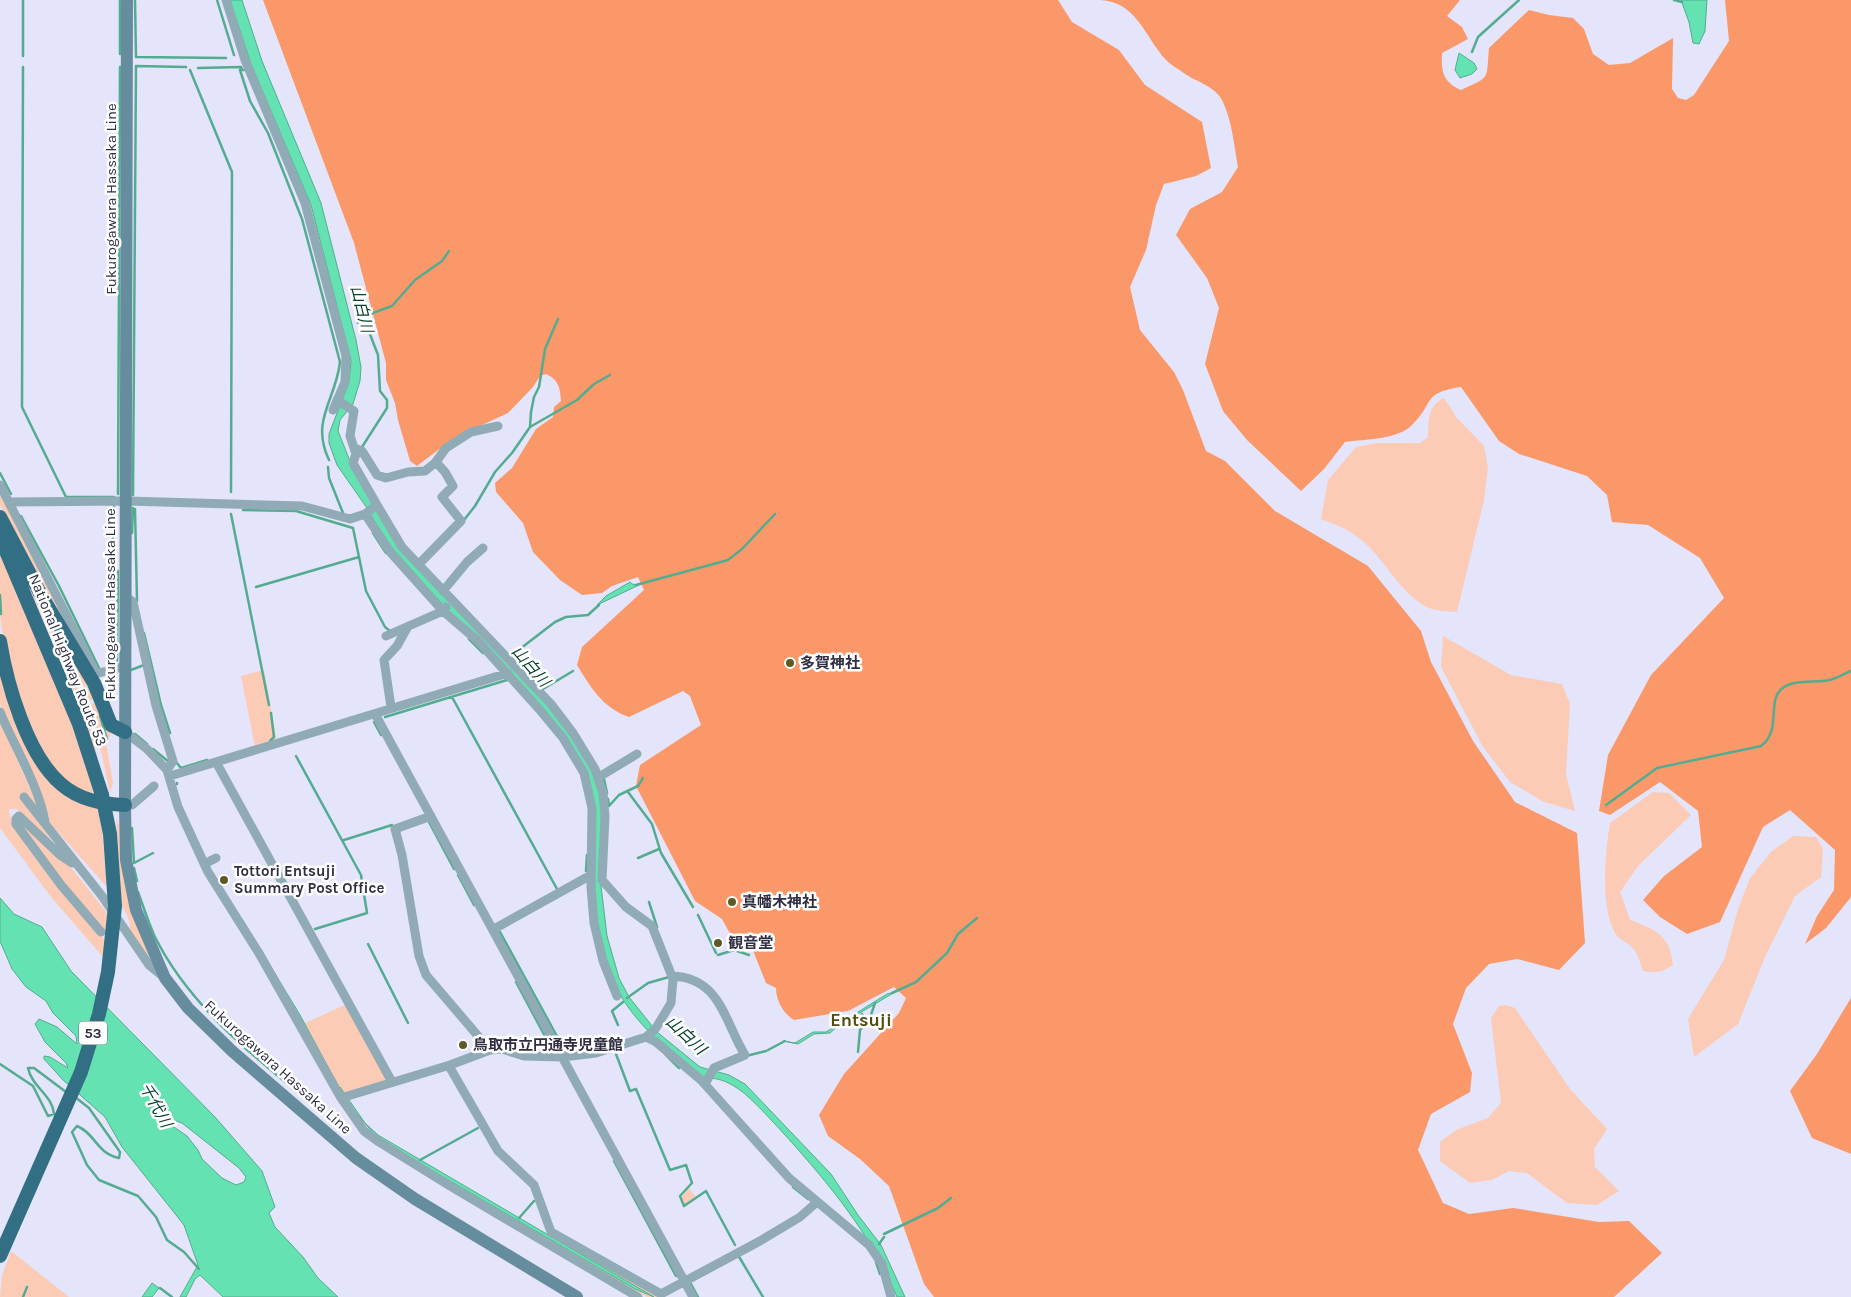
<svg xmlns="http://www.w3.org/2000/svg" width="1851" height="1297" font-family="Karla,'Noto Sans JP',sans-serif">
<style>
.green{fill:#fbcbb6}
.forest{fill:#fa986a}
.water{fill:#64e2b1;stroke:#54ac90;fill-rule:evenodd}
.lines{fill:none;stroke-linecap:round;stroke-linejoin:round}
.stream{stroke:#54ac90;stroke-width:2.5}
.minor{stroke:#90abb6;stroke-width:9}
.secondary{stroke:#658d9e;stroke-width:12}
.trunk{stroke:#336f84;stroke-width:14}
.trunk-bridge{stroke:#336f84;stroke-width:14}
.poi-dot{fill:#5e5a26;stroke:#fff;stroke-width:2}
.labels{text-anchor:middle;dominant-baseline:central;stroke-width:5;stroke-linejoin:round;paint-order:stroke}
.shield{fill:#fff;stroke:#6d6d7b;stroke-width:1}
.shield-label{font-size:14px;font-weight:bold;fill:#2f2e43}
.street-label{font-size:15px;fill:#2f2e43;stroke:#fff}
.poi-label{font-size:15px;font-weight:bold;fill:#2f2e43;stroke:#fff;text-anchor:start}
.water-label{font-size:16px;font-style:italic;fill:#08402e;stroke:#fff}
.quarter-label{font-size:18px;font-weight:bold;fill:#514d0e;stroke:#fff}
</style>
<rect width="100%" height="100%" fill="#e4e4fa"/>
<path class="green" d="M1444 398 1457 418 1484 446 1488 468 1484 500 1457 612C1445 611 1433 611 1423 605 1397 589 1383 556 1359 538 1348 529 1334 524 1321 519L1328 480 1356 447 1377 443H1420L1428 437C1429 420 1427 406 1444 398Z
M0 490 48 580 75 643 0 505Z
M13 552 97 697 86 702 98 762C77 689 44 621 13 552Z
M0 555 67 705 96 797C86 792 70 787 62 780 28 747 6 662 0 616 0 596 0 575 0 555Z
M1443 636 1511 675 1562 684 1570 704 1566 774 1575 811 1544 802 1510 782 1483 747 1441 667Z
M0 661 36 761 98 808 102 831 107 887 49 822 0 704Z
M264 670 276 737 275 741 255 747 241 676Z
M98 701 111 734 106 743 113 783 110 793 91 704Z
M0 721 41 813 21 797 60 852 17 809H9C6 828 89 920 105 940L103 957 51 897 0 828Z
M1653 792 1669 793 1691 815 1638 866 1620 892 1630 920C1656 930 1670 935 1673 965 1662 973 1655 973 1643 971 1640 962 1638 953 1631 946 1628 943 1622 941 1619 938 1599 916 1605 851 1610 823Z
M116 818 119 825 120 844 152 963 129 934C132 923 127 914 121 905Z
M24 823 73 870 107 913 106 932 66 887 23 827Z
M1793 836 1816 837 1823 849 1821 877 1795 896 1765 957 1738 1024 1694 1057 1688 1019 1724 960 1738 909 1750 878 1771 852Z
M347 1004 388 1080 341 1094 303 1024Z
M1505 1005 1515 1008 1570 1089 1607 1129 1594 1149 1595 1167 1619 1191 1597 1205 1567 1203 1527 1173 1509 1171 1492 1180 1470 1183 1440 1161V1142L1456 1130 1488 1118 1501 1103 1491 1018 1499 1006Z
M689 1188 696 1197 685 1205 682 1197Z
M549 1232 660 1297H647L546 1240Z
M11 1251 69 1297H0L2 1275Z"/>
<path class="forest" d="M263 0H1058L1072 22 1119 50 1145 85 1202 122 1211 168 1196 176 1164 184 1156 205 1146 250 1130 287 1140 330 1174 372 1183 390 1206 451 1225 461 1275 511 1368 566 1421 631 1431 662 1473 741 1515 802 1577 833 1585 943 1559 970 1517 959 1489 964 1466 988 1453 1024 1472 1073 1470 1092 1431 1114 1418 1150 1443 1203 1469 1214 1513 1208 1599 1222 1629 1221 1662 1253 1614 1297H934L924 1284 889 1186 860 1159 828 1136 819 1115 844 1074 899 1013 906 998 894 987 848 1011 794 1020C784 1014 776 1001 776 988L766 983 752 948 733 939 722 919 695 901 636 786 640 765 701 725 690 696 683 691 629 717C603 708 591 688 577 665L582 647 644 590 638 577 612 586 602 593 582 595 560 580 533 552 523 523 496 492 495 483 512 468 536 429 553 417 554 407 561 401C560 388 559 380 546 374L540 376 533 387 508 413 454 438 417 466 410 461 398 420 395 403 386 380V363L354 243Z
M1100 0H1460L1447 16 1462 27 1468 39 1442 53C1441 71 1443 82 1461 90 1491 76 1486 81 1489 48L1529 10 1549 15 1573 18 1584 29 1593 54 1609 65 1630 63 1673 38 1672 89 1678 98 1686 100 1694 95 1729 41 1725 0H1851V897L1826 928 1805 944 1817 916 1834 890 1835 850 1790 810 1763 827 1720 922 1687 934 1660 917 1643 900 1664 876 1702 847 1698 811 1660 782 1610 815 1599 811 1608 755 1651 675 1724 598 1700 558 1648 525 1612 522 1607 495 1587 476 1519 454 1499 441 1461 387C1421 393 1435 403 1412 425 1397 440 1365 439 1345 442L1324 469 1301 491 1247 440 1223 411 1205 364 1219 308 1207 278 1176 235 1190 209 1222 192 1238 167C1234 145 1232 120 1222 100 1214 85 1193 81 1181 71 1176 68 1170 64 1166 60 1144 36 1137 2 1100 0Z
M1851 998V1154L1812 1138 1790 1091 1817 1054Z"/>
<path class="water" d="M230 0H242L262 61 321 203 356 340 361 367 360 381 353 404 340 420 338 431 352 466 390 532 550 708 583 753 598 783 602 815 599 869 607 936 619 978 629 997 657 1032 700 1067 729 1075 745 1084 831 1174 858 1215 881 1245 905 1297H897C872 1236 830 1185 786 1136 773 1122 759 1106 744 1093 736 1087 727 1081 717 1079 713 1078 707 1079 703 1077 678 1063 639 1025 624 1001 607 975 596 931 595 900 592 850 603 807 580 759L385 540 367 508 337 465 329 443V434L349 382 351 361 348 349 311 205 251 64Z
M1681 0H1707L1705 31 1699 44 1693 43 1689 22Z
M1459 53 1474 63 1477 69 1472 74 1460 78 1455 70Z
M630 582 632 584 639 585 597 605 606 596Z
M0 898 14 914 42 927 71 971 215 1117 262 1171 275 1207 269 1213 275 1227 303 1257 318 1278 338 1297H223L200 1275 195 1279 186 1297H180L198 1265 184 1225 122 1147 105 1117 63 1080 44 1059V1056L50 1057 68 1068 66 1063 45 1042 35 1024 39 1019 57 1027 77 1044 76 1036 53 1013 46 1001 26 987 12 969 0 941ZM162 1116 182 1123 239 1168 246 1177 244 1182 236 1185 222 1178 202 1159 198 1150 187 1136 161 1118Z
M242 919 300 1015 335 1080Z
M895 992 838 1026 830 1033 814 1034 798 1044 783 1041 795 1043 813 1032H826L887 994Z
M340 1087 365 1123 378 1135 654 1297 635 1289 414 1160 374 1134 345 1100Z
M152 1283 159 1288 152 1297H142Z"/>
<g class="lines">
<path class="stream" d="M120 0V54
M135 0 136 57 226 58
M217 0 234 55
M1674 0 1682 2
M1472 52 1478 37 1519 0
M23 56V0
M23 67 22 407 66 497H114
M198 68 241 67 242 70H245
M190 70 232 172 231 492
M240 70 250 101 268 133 302 219 340 362C336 400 310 420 329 460
M359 318 392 306 415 280 442 261 449 251
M358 323 366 324 378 355 380 391 387 400V408L362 447
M530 427 531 412 534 397 539 387 545 349 558 319
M328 467 329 478 343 513
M0 473 11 494
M118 494 120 67
M133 495 136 66 186 67
M114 505 112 570 118 571 117 661
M135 509 137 601
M243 510 296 511 353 528 366 591 385 627 390 631
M231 514 269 705
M21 516 59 586 99 668
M464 520 475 506 495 472 512 453 530 427 577 400 594 384 610 375
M132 533 133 508
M373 533 386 553
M636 585 728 560 742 549 775 514
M256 587 359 557
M0 595 1 614
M144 633 161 705 170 733
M469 639 483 653
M512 655 555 622 566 617 588 615 599 605
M131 670 144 665
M543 689 573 671
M452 697 557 889
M100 716 107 739
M385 717 507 680
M374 722 381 735
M135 734 147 744
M270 741 274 737 271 713
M153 749 169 762
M296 756 361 875 367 913 315 929
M176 762 181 768 207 760
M604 779 607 793
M177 783V784
M628 792 652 824 661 853 693 907
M608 799 609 806 619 795 638 786 643 778
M1606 805 1657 768 1761 746C1783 730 1765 699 1784 687 1796 679 1816 683 1830 680 1837 678 1844 674 1851 671
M429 822 454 869
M132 828 134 863 153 853
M344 840 392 825
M638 858 659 849
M134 868 137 881
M586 871 587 855
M458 875 474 905
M138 892C143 906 148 921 154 935 187 1003 252 1056 310 1102
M649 902 657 927
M698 915 716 953
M500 932 565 1051
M368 944 408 1023
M718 955 734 950 749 955
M516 982 554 1053
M892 993 916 982 947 953 958 934 977 918
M627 998 648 983 669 977
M862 1014 868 1022
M618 1025 612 1011 623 1002
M518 1050 530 1052
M768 1050 785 1041
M858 1052 860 1030 870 1018 875 1003
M616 1054 630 1091 636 1089 670 1170 686 1165 692 1183 680 1196 684 1206 706 1191 735 1245
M666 1055 679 1068
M746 1056 766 1051
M0 1064 33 1086 48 1116 54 1114C53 1096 32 1087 28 1068H34L66 1092
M75 1097 89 1108 120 1152 119 1158C96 1153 96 1134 77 1126L72 1132 87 1165 99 1180 138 1196 156 1217 167 1240 184 1252 199 1269
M420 1160 478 1128
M614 1161 676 1276
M793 1187 808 1199
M519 1218 534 1201
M884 1234 938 1208 951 1198
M879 1244 884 1237
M738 1255 763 1297
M876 1262 880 1274
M691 1284 698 1297
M160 1288 172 1297
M23 1297 27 1287"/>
<path class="minor" d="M226 0 245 60 305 203 346 356 345 382 333 410
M337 400 354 411 350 436 356 454 353 463 377 505
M354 448 362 451 377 475 386 478 408 472 425 471 435 463 446 448 471 432 498 426
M0 485 95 671 99 673 125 666
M9 502 127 501 302 506 350 519 365 514 377 505 402 547 551 704 573 733 595 769 603 793 605 816 602 880 626 907 652 926 673 979 671 1003 656 1028 646 1037 596 1053 563 1057 524 1056 502 1049 490 1050 450 1065 341 1098
M365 514 391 553 443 611 478 641 539 709 563 738 584 773 592 808 591 887 594 923 603 961 617 996
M419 564 461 521 442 497 453 486 445 472 436 462
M443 591 467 562 483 548
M126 597 133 602 156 706 173 761 167 770
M386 636 443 611 446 607
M391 707 384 660 397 646 407 628
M0 712C14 746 39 786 45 822
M375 714 693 1297
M125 732 147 749 167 770 178 807 208 872 260 955 341 1098 364 1131 379 1142 450 1186 638 1297
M216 762 392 1082
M170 776 508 673
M599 777 637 754
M24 797 102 896 149 965 165 978
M125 805H132L154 786
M431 816 395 829 402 855 419 956 426 975 490 1050
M72 863 60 855 19 816 16 819V824L61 885 101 932
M204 864 216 858
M494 929 591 875
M672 976C721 978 724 1021 745 1055L714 1068 705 1084
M646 1037 656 1042 701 1080 789 1178 869 1245 882 1264 891 1297
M449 1066 498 1151 534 1185 551 1232 661 1294 760 1241 800 1217 817 1202"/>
<path class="secondary" d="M127 0 125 805 126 860 136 910 165 978 188 1008 232 1051 356 1158 415 1199 577 1297"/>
<path class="trunk" d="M0 517 41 595 94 683 111 725 125 732
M0 537 79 724 102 795
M0 641C7 684 27 755 61 784 79 800 102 804 125 805"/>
<path class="trunk-bridge" d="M0 1256 81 1072 99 1014 108 972 115 906 110 834 102 795"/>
</g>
<g class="poi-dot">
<circle cx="790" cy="663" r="5"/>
<circle cx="224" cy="880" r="5"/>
<circle cx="732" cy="902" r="5"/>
<circle cx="718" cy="943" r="5"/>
<circle cx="463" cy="1045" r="5"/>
</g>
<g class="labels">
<rect class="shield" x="79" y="1021.5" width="28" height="23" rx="4"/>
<g class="shield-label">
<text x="93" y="1033">53</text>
</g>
<g class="street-label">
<text transform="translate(111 199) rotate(-90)">Fukurogawara Hassaka Line</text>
<text transform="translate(110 604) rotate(-90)">Fukurogawara Hassaka Line</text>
<text transform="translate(68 660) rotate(68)">National Highway Route 53</text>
<text transform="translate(278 1067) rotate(42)">Fukurogawara Hassaka Line</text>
</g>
<g class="poi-label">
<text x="800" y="663">多賀神社</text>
<text x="234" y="871">Tottori Entsuji<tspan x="234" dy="17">Summary Post Office</tspan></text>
<text x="742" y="902">真幡木神社</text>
<text x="728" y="943">観音堂</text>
<text x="473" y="1045">鳥取市立円通寺児童館</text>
</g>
<g class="water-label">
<text transform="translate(362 309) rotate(76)">山白川</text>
<text transform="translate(531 666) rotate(49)">山白川</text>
<text transform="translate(686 1035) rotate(43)">山白川</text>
<text transform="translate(156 1105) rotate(61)">千代川</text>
</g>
<g class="quarter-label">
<text x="861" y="1020">Entsuji</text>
</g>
</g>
</svg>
